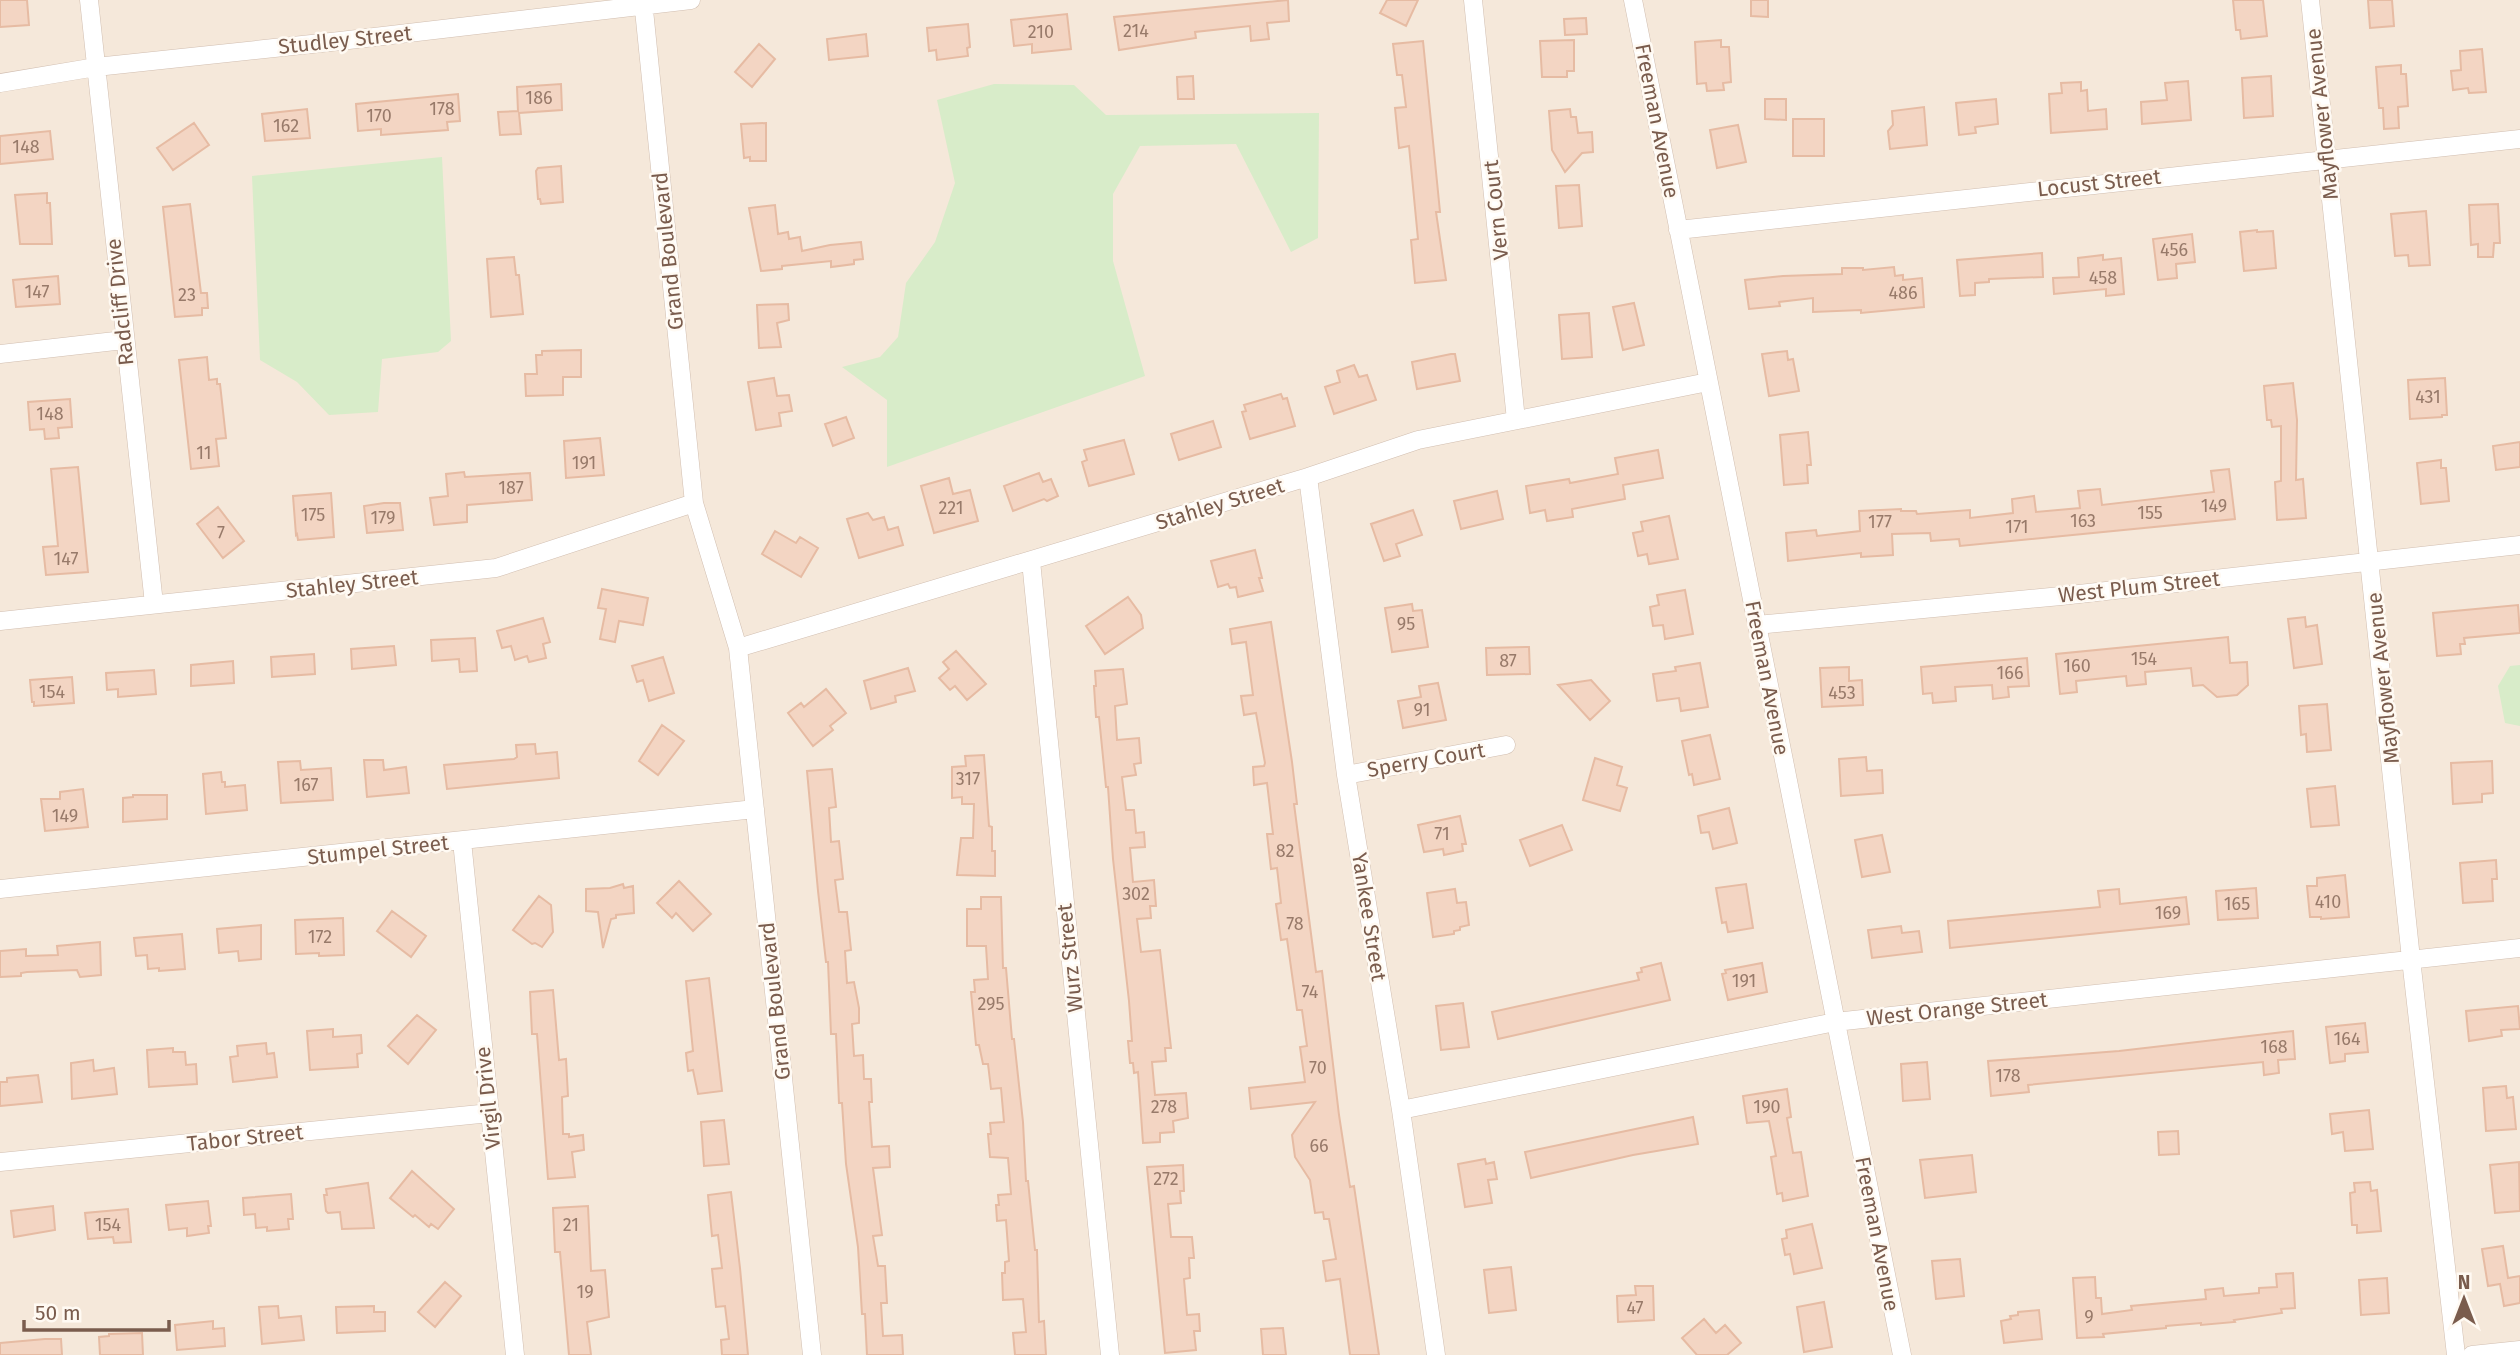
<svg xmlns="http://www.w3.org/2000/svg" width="2520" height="1355" font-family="'Fira Sans',sans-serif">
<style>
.residential{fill:#f5e8da}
.green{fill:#d8ecc9}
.building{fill:#f3d5c3;stroke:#e6bba3;stroke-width:2}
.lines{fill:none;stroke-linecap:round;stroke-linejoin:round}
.street-casing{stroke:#d1beb0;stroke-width:19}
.street{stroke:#fff;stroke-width:18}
.labels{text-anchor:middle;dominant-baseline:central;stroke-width:5;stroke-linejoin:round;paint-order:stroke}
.number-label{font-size:18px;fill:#987a6a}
.street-label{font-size:21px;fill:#7a5c4d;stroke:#fffaf3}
</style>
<rect width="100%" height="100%" fill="#fdf6ec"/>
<path class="residential" d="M0 0H2520V1355H0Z"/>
<path class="green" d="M994 84 1074 85 1106 115 1319 113 1318 238 1291 252 1236 144 1140 146 1113 194V261L1145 376 887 467V400L842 367 880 357 898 337 906 283 935 242 955 183 937 100Z
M442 157 451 341 438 352 382 359 378 412 329 415 297 382 260 360 252 176Z
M2520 665V726L2505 723 2498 686 2510 666Z"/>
<path class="building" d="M0 0H27L29 25 0 27Z
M1288 0 1289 21 1267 23 1269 39 1251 41 1250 26 1195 32 1196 38 1119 50 1114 17Z
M1387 0H1418L1406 26 1380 13Z
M1751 0H1768V17L1751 16Z
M2233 0H2263L2267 36 2241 39 2240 30H2236Z
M2368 0H2392L2394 26 2370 28Z
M1067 14 1071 49 1032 53V44L1014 46 1011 20Z
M1586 18 1587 34 1565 35 1564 19Z
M968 24 970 47 967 48 968 56 937 60 936 50 929 51 927 28Z
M866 34 868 56 829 60 827 39Z
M1574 40V71H1567V77H1542L1540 41Z
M1721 40V47H1729L1731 82 1723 83 1724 90 1707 91 1706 83 1697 84 1695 42Z
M1423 41 1440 212H1436L1446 280 1415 283 1411 240 1418 239 1409 146 1399 148 1395 108 1406 107 1402 75H1397L1393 44Z
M759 44 775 59 752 87 735 72Z
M2482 49 2486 92 2469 93 2468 88 2453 90 2451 71 2461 70 2460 51Z
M2401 65V74H2406L2408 106 2398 107 2399 128 2384 129 2383 108H2379L2376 67Z
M1193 76 1194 99H1178L1177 77Z
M2271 76 2273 116 2244 118 2242 78Z
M2188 81 2191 120 2142 124 2141 102 2167 100 2165 83Z
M2081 82V91L2087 90 2088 111 2106 109 2107 129 2051 133 2049 94 2062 93 2061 83Z
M561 84 562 110 519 113 521 134 500 135 498 112 518 111 517 87Z
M458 94 460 121 447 122 448 130 381 135V129L358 131 356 104Z
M1765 99H1786V120L1765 119Z
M1996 99 1998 124 1975 127 1976 133 1959 135 1956 103Z
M1924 107 1927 145 1890 149 1888 131 1893 125 1892 111Z
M307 109 310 138 265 141 262 114Z
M1570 109 1571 117H1576L1578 133 1592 132 1593 152 1582 153 1565 172 1552 150 1549 111Z
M1793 119H1824V156H1793Z
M194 123 209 145 173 170 157 148Z
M766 123V161H750V157L744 158 741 124Z
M1738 125 1746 162 1717 168 1710 130Z
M50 131 53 159 0 164V136Z
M561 166 563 202 541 204 540 199H538L536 171 538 168Z
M1579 185 1582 226 1559 228 1556 186Z
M47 193V203H50L52 244H20L15 195Z
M190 204 201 293H207L208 308H202V315L175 317 163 207Z
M2498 204 2500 243H2494L2493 257H2478V244L2471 245 2469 205Z
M775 205 778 234 788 232 789 239 800 237 802 251 830 245 861 242 863 259 854 260V264L831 267V261L782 266V269L761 271 749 208Z
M2426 211 2430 265 2409 266 2408 255 2395 256 2391 214Z
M2257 230V232L2273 231 2276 268 2244 271 2240 232Z
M2192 234 2195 262 2176 264 2177 278 2158 280 2153 239Z
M2042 253 2043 277 1989 279V282L1975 283V295L1960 296 1957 260Z
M2103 255V260L2121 258 2124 294 2106 296V289L2054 294 2053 278 2079 277 2078 258Z
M514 257 516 275H519L523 314 491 317 487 259Z
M1894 267 1895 276 1903 275V280L1922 278 1924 307 1861 313V310L1813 312V298L1779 302 1780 306 1749 309 1745 280 1783 276 1842 274V268H1863V270Z
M58 276 60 304 16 307 13 280Z
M1634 303 1644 345 1623 350 1613 307Z
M788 304 789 320 777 323 781 347 759 348 757 305Z
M1589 313 1592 357 1562 359 1559 315Z
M581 350V377H563V395L526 396 525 374H537L536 355H542V351Z
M1787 351 1788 360 1793 359 1799 391 1769 396 1762 354Z
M1451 354H1455L1460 381 1417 389 1412 362Z
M207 357 209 380 217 379V384H220L226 438 216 439 219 466 191 469 179 360Z
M1354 365 1359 377 1367 375 1376 400 1334 414 1325 387 1340 382 1337 371Z
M774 378 777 396 789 395 792 411 779 413 781 426 756 430 748 382Z
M2445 378 2447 415H2442V417L2410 419 2408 380Z
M2293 383 2297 420 2296 480 2303 479 2306 518 2277 520 2275 482 2281 481V426L2272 427 2271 420H2267L2264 386Z
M1281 394 1283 399 1287 398 1295 426 1250 439 1242 412 1246 411 1244 405Z
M70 399 72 427 58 428 59 438 45 439 44 429 30 430 28 402Z
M846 417 854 438 833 446 825 424Z
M1213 421 1221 447 1179 460 1171 434Z
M1808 432 1811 465H1807L1808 483 1784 485 1780 435Z
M600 438 604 475 566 478 564 441Z
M1124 440 1134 474 1089 486 1082 462 1087 460 1084 450Z
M2520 442V467L2496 470 2493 446Z
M1658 450 1663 478 1623 485 1625 499 1572 509 1573 517 1547 521 1545 510 1530 513 1526 486 1569 479 1570 483 1618 474 1615 458Z
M2441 460V468H2446L2449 501 2421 504 2417 463Z
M78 467 88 572 46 575 43 547 58 546 51 469Z
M2229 469 2235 519 1960 546 1959 539 1931 541 1930 533 1892 534 1893 555 1861 557V553L1788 561 1786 533 1816 530 1817 536 1860 531 1859 511 1901 509V511H1916L1917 514 1970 510V518L2013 513 2012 499 2034 496 2036 512 2080 508 2078 491 2100 489 2102 505 2214 492 2211 471Z
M464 472 465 477 530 473 532 500 467 505V522L434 525 430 498 448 496 446 474Z
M1039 473 1043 482 1051 479 1058 496 1047 501 1044 499 1013 511 1004 486Z
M949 478 953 494 970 490 978 521 934 533 921 486Z
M1497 491 1503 519 1461 529 1454 501Z
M331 493 334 537 298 540 297 534 296 535 293 496Z
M384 503H400L403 530 367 533 364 506Z
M218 507 244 541 223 558 197 524Z
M1413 510 1422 535 1396 544 1400 556 1384 561 1371 524Z
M868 513 873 520 884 517 888 530 898 527 903 545 859 558 847 519Z
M1669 516 1678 559 1649 564 1647 554 1638 556 1633 533 1643 531 1641 522Z
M775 531 796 543 800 537 818 548 801 577 762 554Z
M1255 550 1262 578H1259L1263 591 1238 597 1236 587 1230 588 1228 584 1218 587 1211 561Z
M602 589 648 598 643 625 619 621 615 642 600 639 606 609 598 608Z
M1685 590 1693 634 1665 639 1663 625 1653 626 1650 607 1659 605 1657 595Z
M1128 597 1141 615 1143 628 1105 654 1086 626Z
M1412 604 1413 611 1422 610 1428 647 1392 652 1385 608Z
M2518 605 2520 633 2464 638 2465 644H2460L2461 654 2437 656 2433 613Z
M2305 617 2306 627 2317 625 2322 664 2294 668 2288 619Z
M543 618 550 642 543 644 546 658 529 662 527 656 515 660 511 646 502 648 497 631Z
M1271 622 1292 762 1297 804H1294L1316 972 1322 971 1339 1115 1350 1187 1354 1186 1379 1355H1350L1340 1279 1326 1281 1323 1261 1336 1259 1329 1219H1324L1323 1212 1315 1213 1310 1180 1295 1157 1292 1135 1315 1102 1251 1109 1249 1088 1305 1082 1300 1047 1307 1046 1302 1010H1297L1287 939 1281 940 1276 904 1281 903 1277 868 1271 869 1267 834H1273L1267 783 1254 785 1253 767 1264 766 1265 763 1256 713 1244 715 1241 696 1253 695 1246 642 1232 644 1230 629Z
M2228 637 2230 663 2247 662 2248 685 2237 695 2217 697 2203 685 2193 686 2191 668 2145 672 2146 684 2127 686 2126 676 2076 681 2077 692 2060 694 2056 654Z
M475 638 477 671 460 672 459 659 432 661 431 640Z
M394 646 396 665 352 669 351 649Z
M1529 647 1530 674 1487 675 1486 648Z
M956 651 986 684 967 700 955 686 950 690 939 678 949 669 943 662Z
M314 654 315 674 272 677 271 657Z
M663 657 674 693 649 701 643 680 637 682 632 666Z
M2027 658 2029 686 2008 687 2009 697 1993 699 1992 685 1955 687 1956 701 1933 703 1932 693 1923 694 1921 667Z
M233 661 234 683 191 686V665Z
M1700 663 1708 707 1681 711 1679 698 1657 701 1653 674 1676 671 1675 667Z
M1849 667V681L1862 680 1863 705 1822 707 1820 668Z
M908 668 915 691 895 696 896 702 871 709 864 681Z
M1123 669 1127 704 1115 706 1117 740 1139 738 1141 763 1134 764 1136 775 1122 777 1126 810H1134L1136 833 1144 832 1145 847 1130 848 1133 882 1154 880 1156 906H1150L1151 918 1137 919 1141 952 1160 950 1171 1048H1165L1166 1061 1152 1062 1155 1095 1186 1093 1188 1118 1173 1121 1174 1132 1160 1133V1142L1143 1143 1138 1072 1134 1073 1133 1063H1130L1128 1041H1132L1129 1001 1113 859 1108 787H1106L1099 717H1096L1094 686H1096L1095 671Z
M154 670 156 694 118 697V689L107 690 106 673Z
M72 677 74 703 34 706V702H32L30 680Z
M1591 680 1610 701 1590 720 1558 685Z
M1438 683 1446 720 1403 728 1398 701 1421 697 1419 686Z
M826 689 846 713 830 726 833 730 813 746 788 713 801 703 804 707Z
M2327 704 2331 750 2307 752 2306 734 2301 735 2299 706Z
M662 725 684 741 658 775 639 761Z
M1710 735 1720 779 1694 785 1692 774 1689 775 1682 741Z
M535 744 536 754 557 752 559 778 447 789 444 765 514 759 517 757 516 745Z
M984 755 989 826 992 827V851H995V876L957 875 961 838H973L974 804H962V797L952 798V767L966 766 965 756Z
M1866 757 1867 771 1882 770 1883 793 1841 796 1839 759Z
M1595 758 1622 767 1617 785 1627 788 1620 811 1583 800Z
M364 760H383L384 770 406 767 409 793 367 797Z
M300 761 301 770 331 768 333 800 281 803 278 762Z
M2492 761 2493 793 2482 794V802L2453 804 2451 763Z
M832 769 836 807 829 808 831 842 839 841 843 879 835 880 839 912H847L851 950 845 951 847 983 854 982 859 1008V1023L852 1024 854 1056 863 1055 864 1079H871L872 1102H869L872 1147 889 1146 890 1167 873 1168 882 1235 873 1236 878 1266H885L887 1303H881L883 1336 902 1335 903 1355H867L865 1314H862L858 1247 846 1164 842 1103H839L836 1034H831L828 962H826L818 891 807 771Z
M221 772 222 782H225V787L245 785 247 810 206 814 203 774Z
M2335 786 2339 825 2311 827 2307 789Z
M83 789 88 827 45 831 41 799H60V792Z
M133 795H167V819L123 822V798L133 797Z
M1729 808 1737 843 1713 849 1709 832 1701 833 1698 816Z
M1460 816 1466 844H1462L1463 851 1444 855 1443 849 1424 852 1418 825Z
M1562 825 1572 850 1530 866 1520 840Z
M1882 835 1890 872 1862 877 1855 840Z
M2496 860 2497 879H2492L2493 901 2463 903 2460 863Z
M2345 875 2349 917 2321 919V917H2310L2307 886H2317V878Z
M679 881 711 914 693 931 676 913 672 918 657 903Z
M623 884 624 888 633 886 634 913 616 915V918L611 919 603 948 598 912 586 911V889L610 888Z
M1746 884 1753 928 1728 932 1726 922 1722 923 1716 888Z
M2256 888 2258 918 2218 920 2216 891Z
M1455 889 1457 903 1466 902 1469 925 1460 927V930L1454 931V934L1433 937 1427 893Z
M2119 889 2120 904 2186 897 2189 924 1950 948 1948 921 2100 907 2098 891Z
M539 896 551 905 553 932 542 947 535 943 532 944 513 930Z
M981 897H1001L1003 968H1006L1012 1039H1014L1023 1122 1026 1181H1028L1035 1250H1037L1039 1322 1044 1321 1046 1355H1015L1013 1333 1026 1332 1023 1299 1003 1300 1002 1273H1005V1262L1009 1261 1006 1220 997 1221 996 1205H999L998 1195 1011 1194 1008 1158 990 1157 988 1134H991L990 1123 1004 1122 1001 1088 991 1089 988 1064H983L979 1045H976L971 992H975L974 980 988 979 986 946H967V909H981Z
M392 911 426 936 411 957 377 931Z
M343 918 344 955 319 956V953L296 954 295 920Z
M261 925V959L239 961 238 951 219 953 217 929Z
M1901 926 1902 933 1919 931 1922 952 1872 958 1868 930Z
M182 934 185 969 159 971V968L148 969 147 955 136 956 134 938Z
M100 942 101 975 80 977 77 970 27 972 21 973V976L0 977V951L26 949V956L58 955 57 946Z
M1661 963 1670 1000 1498 1039 1492 1012 1639 980 1637 973 1642 972 1641 968Z
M1762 963 1767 992 1728 1000 1722 974 1726 973 1725 970Z
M709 978 722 1091 698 1094 693 1070 688 1071 686 1053 693 1051 686 981Z
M553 990 559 1060 566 1059 568 1096 562 1097 563 1134H569V1137L583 1135 584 1150 572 1152 575 1177 548 1179 537 1034H532L530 992Z
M1463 1003 1469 1047 1441 1050 1436 1006Z
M2518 1006 2520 1029 2501 1030 2502 1036 2469 1041 2466 1011Z
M417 1015 436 1030 408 1064 388 1046Z
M2365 1023 2368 1052 2345 1054V1061L2330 1063 2326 1027Z
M333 1029V1037L361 1035 362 1053 357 1054 358 1067 310 1070 307 1031Z
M2293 1031 2295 1059 2278 1060 2279 1073 2264 1075 2263 1062 2028 1085 2029 1092 1991 1096 1988 1061 2119 1051Z
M266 1043 267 1054 274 1053 277 1077 233 1082 230 1057 238 1056 237 1046Z
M173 1048V1052H185L186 1065 196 1064 197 1084 149 1087 147 1050Z
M93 1060 94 1071 114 1068 117 1094 72 1099 71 1063Z
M1927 1062 1930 1099 1903 1101 1901 1064Z
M38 1075 42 1102 0 1106V1082H7V1078Z
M2506 1086 2507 1098 2513 1097 2516 1129 2486 1131 2483 1088Z
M1787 1089 1791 1117 1787 1118 1793 1153 1801 1152 1808 1196 1783 1201 1782 1193 1777 1194 1771 1157 1776 1156 1769 1121 1747 1123 1743 1096Z
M2369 1110 2373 1149 2345 1151 2343 1132 2332 1134 2330 1114Z
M1693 1117 1698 1144 1633 1155 1531 1178 1525 1152Z
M724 1120 729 1164 704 1166 701 1122Z
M2178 1131 2179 1154 2159 1155 2158 1132Z
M1972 1155 1976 1192 1925 1198 1920 1160Z
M1485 1159 1486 1164 1494 1162 1497 1179 1488 1180 1492 1203 1465 1207 1458 1164Z
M2519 1162 2520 1211 2495 1213 2490 1165Z
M1183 1165 1184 1191H1180L1181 1203 1168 1204 1171 1237H1192L1194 1258H1189L1190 1278 1184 1279 1187 1315 1199 1314 1200 1331H1194L1196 1350 1165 1353 1147 1167Z
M412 1171 454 1209 438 1229 431 1224 429 1227 415 1215 413 1217 390 1198Z
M2370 1182 2371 1191 2377 1190 2381 1231 2357 1233V1225H2352L2350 1193 2355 1192 2354 1183Z
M368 1183 374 1228 342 1229 340 1212 328 1213 326 1211 324 1195H327L326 1189Z
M731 1192 740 1268 748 1355H722L721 1340 729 1339 725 1306 716 1307 712 1269 722 1268 718 1235 712 1236 708 1195Z
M291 1194 293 1219H288L289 1229 267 1231V1227L256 1228 255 1214 244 1215 243 1198Z
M208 1201 211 1226H208L209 1233 187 1236V1228L169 1230 166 1205Z
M53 1206 55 1230 14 1237 11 1211Z
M588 1206 591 1271 605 1270 609 1317 587 1322 591 1355H569L560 1252H555L553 1208Z
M128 1209 131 1242 114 1243 113 1237 88 1239 85 1213Z
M1812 1224 1822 1268 1794 1274 1790 1254 1785 1255 1782 1239 1787 1238 1786 1230Z
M2503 1246 2508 1278 2520 1276V1303L2504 1306 2500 1284 2488 1286 2482 1249Z
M1960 1259 1964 1296 1936 1299 1932 1261Z
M1511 1267 1516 1310 1489 1313 1484 1270Z
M2293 1273 2295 1308 2281 1309 2282 1313 2234 1320 2235 1322 2201 1325V1323L2166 1326V1328L2103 1334 2104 1337 2077 1338 2073 1278 2095 1277 2096 1298H2101L2102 1314 2132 1310 2131 1306 2206 1299 2205 1290 2223 1288 2224 1296 2259 1293V1288L2277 1287 2276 1274Z
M2387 1278 2389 1313 2361 1315 2359 1280Z
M445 1282 461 1296 435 1327 418 1312Z
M1635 1286H1653L1654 1320 1618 1322 1617 1296 1636 1295Z
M1824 1302 1832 1347 1804 1352 1797 1307Z
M278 1306 279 1318 301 1316 304 1340 262 1344 259 1307Z
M374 1306V1312H385V1331L337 1333 336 1307Z
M2039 1310 2042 1339 2004 1343 2001 1321 2011 1319 2010 1316 2018 1315V1312Z
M1704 1319 1716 1333 1725 1325 1741 1343 1727 1355H1697L1682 1338Z
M213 1321V1329L224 1328 225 1346 177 1350 175 1325Z
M1283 1328 1286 1355H1263L1261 1329Z
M142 1333 143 1355H100L99 1337 109 1336V1334Z
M45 1339H61L62 1355H0V1343Z"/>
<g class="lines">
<g class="street-casing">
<path id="street" d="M89 0 154 604
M643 0 694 503 738 648 812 1355
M1473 0 1516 420
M1633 0 1902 1355
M2310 0 2411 959 2456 1355
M0 83 96 67 340 41 691 0
M1678 230 2520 139
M0 354 124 340
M1308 477 1346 775 1401 1110 1436 1355
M1031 561 1110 1355
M0 621 496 568 694 503
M1757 625 2061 596 2520 545
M738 648 1308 477 1418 440 1708 382
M1346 775 1506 745
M462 841 515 1355
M0 889 755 809
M1401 1110 1835 1022 2520 948
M0 1162 490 1113
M2472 1355 2520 1350"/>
</g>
<use href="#street" class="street"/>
</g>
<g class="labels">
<g class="number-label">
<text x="1136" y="31">214</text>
<text x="1041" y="32">210</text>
<text x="539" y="98">186</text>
<text x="442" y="109">178</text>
<text x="379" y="116">170</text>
<text x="286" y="126">162</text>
<text x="26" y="147">148</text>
<text x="2174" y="250">456</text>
<text x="2103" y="278">458</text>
<text x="37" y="292">147</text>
<text x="1903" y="293">486</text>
<text x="187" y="295">23</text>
<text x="2428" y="397">431</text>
<text x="50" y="414">148</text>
<text x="204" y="453">11</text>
<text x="584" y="463">191</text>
<text x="511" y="488">187</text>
<text x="2214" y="506">149</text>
<text x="951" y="508">221</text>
<text x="2150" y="513">155</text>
<text x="313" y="515">175</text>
<text x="383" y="518">179</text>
<text x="2083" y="521">163</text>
<text x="1880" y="522">177</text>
<text x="2017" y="527">171</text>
<text x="221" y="533">7</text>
<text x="66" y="559">147</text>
<text x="1406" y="624">95</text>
<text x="2144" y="659">154</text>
<text x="1508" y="661">87</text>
<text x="2077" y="666">160</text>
<text x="2010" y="673">166</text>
<text x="52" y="692">154</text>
<text x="1842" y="693">453</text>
<text x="1422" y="710">91</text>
<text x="968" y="779">317</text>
<text x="306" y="785">167</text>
<text x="65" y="816">149</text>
<text x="1442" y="834">71</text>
<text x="1285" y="851">82</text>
<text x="1136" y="894">302</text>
<text x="2328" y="902">410</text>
<text x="2237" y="904">165</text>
<text x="2168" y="913">169</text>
<text x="1295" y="924">78</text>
<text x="320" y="937">172</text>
<text x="1744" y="981">191</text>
<text x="1310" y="992">74</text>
<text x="991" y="1004">295</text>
<text x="2347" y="1039">164</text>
<text x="2274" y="1047">168</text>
<text x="1318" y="1068">70</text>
<text x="2008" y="1076">178</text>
<text x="1164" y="1107">278</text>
<text x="1767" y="1107">190</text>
<text x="1319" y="1146">66</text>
<text x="1166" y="1179">272</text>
<text x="108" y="1225">154</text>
<text x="571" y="1225">21</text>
<text x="585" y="1292">19</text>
<text x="1635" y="1308">47</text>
<text x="2089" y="1317">9</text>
</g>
<g class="street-label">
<text transform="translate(345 40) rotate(-6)">Studley Street</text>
<text transform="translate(2322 114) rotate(-96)">Mayflower Avenue</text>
<text transform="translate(1657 121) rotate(79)">Freeman Avenue</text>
<text transform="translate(2099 183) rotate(-6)">Locust Street</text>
<text transform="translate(1496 210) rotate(-96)">Vern Court</text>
<text transform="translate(668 251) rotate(-96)">Grand Boulevard</text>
<text transform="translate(120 302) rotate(-96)">Radcliff Drive</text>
<text transform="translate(1220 504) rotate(-17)">Stahley Street</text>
<text transform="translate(352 584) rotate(-6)">Stahley Street</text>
<text transform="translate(2139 587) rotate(-6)">West Plum Street</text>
<text transform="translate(1767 678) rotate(79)">Freeman Avenue</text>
<text transform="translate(2383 678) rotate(-96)">Mayflower Avenue</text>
<text transform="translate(1426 760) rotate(-10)">Sperry Court</text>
<text transform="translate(378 850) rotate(-6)">Stumpel Street</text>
<text transform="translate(1369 917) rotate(81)">Yankee Street</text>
<text transform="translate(1070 958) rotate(-96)">Wurz Street</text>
<text transform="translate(775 1001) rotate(-96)">Grand Boulevard</text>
<text transform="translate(1957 1009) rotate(-6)">West Orange Street</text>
<text transform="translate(488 1098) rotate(-96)">Virgil Drive</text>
<text transform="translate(245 1138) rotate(-6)">Tabor Street</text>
<text transform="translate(1877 1234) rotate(79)">Freeman Avenue</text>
</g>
</g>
<g transform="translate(2464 1299)" stroke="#fffaf3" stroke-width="5" paint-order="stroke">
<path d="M0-5L12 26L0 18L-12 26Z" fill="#7a5c4d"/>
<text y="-10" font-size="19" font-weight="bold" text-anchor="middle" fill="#7a5c4d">N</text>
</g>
<path d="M24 1320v10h145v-10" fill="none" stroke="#7a5c4d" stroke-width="3.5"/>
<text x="35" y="1320" font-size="21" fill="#7a5c4d" stroke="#fffaf3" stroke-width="5" paint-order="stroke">50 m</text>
</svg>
